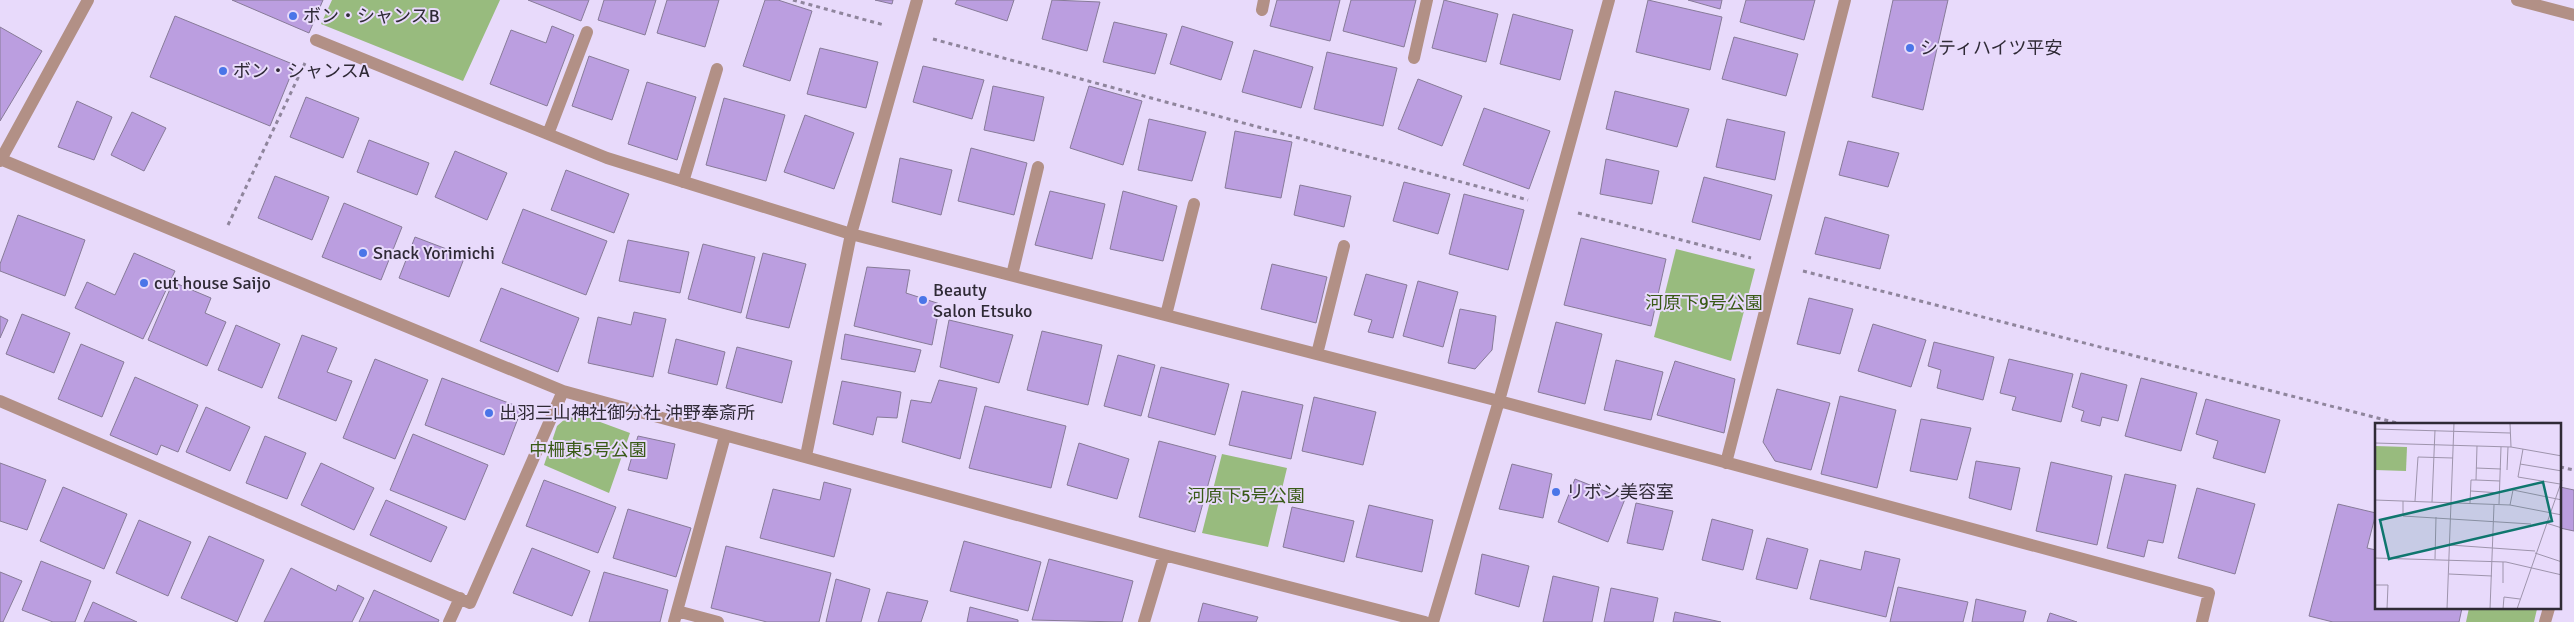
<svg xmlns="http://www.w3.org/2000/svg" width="2574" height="622" font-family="Signika,'Noto Sans JP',sans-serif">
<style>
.green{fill:#98bb7e}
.building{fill:#bb9ee0;stroke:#877b98}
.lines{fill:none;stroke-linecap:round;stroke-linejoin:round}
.path{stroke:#8f859c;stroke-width:3;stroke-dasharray:4 4;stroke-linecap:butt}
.minor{stroke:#b29086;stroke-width:12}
.poi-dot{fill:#4a75e8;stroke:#e8dafb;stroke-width:2}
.labels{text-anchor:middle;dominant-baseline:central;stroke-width:4;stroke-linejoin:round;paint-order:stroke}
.poi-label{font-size:18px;fill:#2f2a36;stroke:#e8dafb;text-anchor:start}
.park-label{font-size:18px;fill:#395a17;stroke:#e8dafb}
.inset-road{fill:none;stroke:#9e94ac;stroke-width:1}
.view{fill:#0f766e;fill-opacity:0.15;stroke:#0f766e;stroke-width:2.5}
.inset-edge{fill:none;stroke:#2f2a36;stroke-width:2.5}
</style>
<rect width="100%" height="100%" fill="#e8dafb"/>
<path class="green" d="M332 0H500L463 81 321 24Z
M1676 249 1755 269 1731 361 1654 337Z
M573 412 630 433 609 493 544 465 557 426Z
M1222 454 1287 468 1268 547 1202 533Z
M2469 608H2533L2537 609 2534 622H2466Z"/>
<path class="building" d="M232 0H323L309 33Z
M528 0H589L581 21Z
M604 0H656L645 35 598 20Z
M667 0H719L705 47 657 33Z
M765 0H778L812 11 790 81 743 66Z
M875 0H893L892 4Z
M957 0H1014L1007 21 955 4Z
M1052 0 1100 2 1087 51 1042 39Z
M1277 0H1340L1330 41 1270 26Z
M1351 0H1416L1404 47 1343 31Z
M1444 0 1498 14 1486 62 1432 48Z
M1648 0 1722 17 1710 70 1636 52Z
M1688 0H1722L1720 9Z
M1746 0H1815L1804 40 1740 22Z
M1893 0H1948L1923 110 1872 97Z
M1513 14 1573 30 1560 80 1500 64Z
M175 16 295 65 270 126 150 77Z
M1114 22 1167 34 1155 74 1103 62Z
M552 26 574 35 547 106 490 84 511 30 546 43Z
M1182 26 1233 42 1221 80 1170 64Z
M0 27 42 51 0 121Z
M1734 37 1798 54 1786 96 1722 79Z
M820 48 878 62 866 108 807 94Z
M1254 50 1313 67 1301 108 1242 92Z
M1327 52 1397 68 1383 126 1314 109Z
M589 56 629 70 612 120 572 106Z
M923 66 984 80 972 119 913 102Z
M1418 79 1462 96 1442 146 1398 129Z
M647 82 696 97 677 160 628 144Z
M993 86 1044 97 1034 141 984 130Z
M1089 86 1142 101 1123 165 1070 148Z
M1615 91 1689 109 1677 147 1606 129Z
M306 97 359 118 343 158 290 137Z
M724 98 785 115 766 181 706 165Z
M77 101 112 117 94 160 58 147Z
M1484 108 1550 131 1529 189 1463 165Z
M132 112 166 128 144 171 111 155Z
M805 115 854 133 834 189 784 172Z
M1149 119 1206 132 1192 181 1138 170Z
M1727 119 1785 132 1775 180 1716 167Z
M1235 131 1292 142 1281 198 1225 188Z
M369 140 429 163 417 195 357 172Z
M1848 141 1899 153 1888 187 1839 175Z
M971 148 1027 163 1014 215 958 201Z
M455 151 507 173 487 220 435 197Z
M900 158 952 170 941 215 892 202Z
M1606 159 1659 171 1652 204 1600 194Z
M566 170 629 194 614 233 551 210Z
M275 176 329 197 312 240 258 218Z
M1704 177 1772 195 1760 240 1692 222Z
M1404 182 1450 194 1438 234 1393 221Z
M1300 185 1351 196 1344 227 1294 215Z
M1050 191 1105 204 1092 259 1035 245Z
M1123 191 1177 206 1163 261 1110 249Z
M1464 194 1524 210 1508 270 1449 254Z
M344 203 402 227 381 280 322 257Z
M523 209 607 241 586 295 502 263Z
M18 215 85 240 65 296 0 271V264Z
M1825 217 1889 235 1880 269 1815 254Z
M415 237 465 256 449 297 399 278Z
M1581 238 1666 259 1651 326 1564 305Z
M628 240 689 252 680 293 619 281Z
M703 244 755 257 741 313 688 299Z
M134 253 175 271 143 339 75 308 87 282 115 295Z
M763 253 806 264 789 328 746 318Z
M1272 264 1327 277 1316 323 1261 309Z
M867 267 910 270 906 293 940 304 932 345 854 326Z
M1366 274 1407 285 1393 338 1368 332 1372 320 1354 315Z
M1418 281 1458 292 1443 347 1403 336Z
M173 282 211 298 205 313 226 322 207 366 148 340Z
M501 288 579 318 558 372 480 341Z
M1809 298 1853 309 1840 354 1797 344Z
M1460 309 1496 316 1492 350 1475 369 1448 363Z
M634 312 666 319 653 377 588 363 598 317 631 325Z
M22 314 70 333 54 373 6 354Z
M0 316 8 320 0 338Z
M949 320 1013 335 999 383 940 367Z
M1556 322 1602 334 1585 404 1538 392Z
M1873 324 1926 340 1911 387 1858 371Z
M236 325 280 344 262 388 218 370Z
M1042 331 1102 345 1088 405 1027 390Z
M845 334 921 350 915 372 841 359Z
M302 335 337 348 327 372 352 381 336 421 278 398Z
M676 339 725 352 717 385 668 373Z
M1934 342 1994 357 1983 400 1937 388 1941 370 1928 366Z
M81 344 124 362 102 417 58 399Z
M737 347 792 361 782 403 726 388Z
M1118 355 1155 365 1141 416 1104 406Z
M375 359 428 380 395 459 343 438Z
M2009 359 2073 374 2061 422 2012 410 2016 397 2000 393Z
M1616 360 1663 372 1651 420 1604 410Z
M1675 361 1735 379 1724 433 1657 415Z
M1161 367 1229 384 1215 435 1148 417Z
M2081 373 2127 385 2118 421 2102 417 2100 426 2081 421 2084 411 2072 407Z
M135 377 198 405 178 452 161 445 157 455 110 435Z
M442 378 522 408 504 455 425 425Z
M2141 378 2197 393 2181 451 2125 436Z
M939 380 977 388 960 459 902 442 911 400 931 403Z
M842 381 901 392 897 418 877 417 873 435 833 424Z
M1777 389 1830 403 1811 470 1775 461 1763 442Z
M1242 391 1303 405 1291 459 1229 445Z
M1840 396 1896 410 1877 488 1821 474Z
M1314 397 1376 412 1363 465 1302 451Z
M2206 399 2280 420 2265 473 2213 458 2218 441 2196 434Z
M985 406 1066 426 1051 488 969 468Z
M206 407 250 427 230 471 186 452Z
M1921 419 1971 428 1957 480 1910 471Z
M413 434 488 465 465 520 390 490Z
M265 436 306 453 287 499 246 483Z
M638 436 675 444 667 479 628 470Z
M1159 441 1216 456 1195 532 1139 517Z
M1079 443 1129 459 1117 499 1067 485Z
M1976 461 2020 468 2011 510 1969 498Z
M2051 462 2112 476 2097 545 2036 531Z
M0 463 46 480 27 530 0 521Z
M321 463 374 488 354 530 301 505Z
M1512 464 1552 474 1543 518 1499 509Z
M2125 474 2176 485 2163 543 2148 540 2144 557 2107 548Z
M1575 479 1625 499 1608 542 1558 522Z
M544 480 616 507 598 553 526 526Z
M824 482 851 489 834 557 760 538 773 489 820 500Z
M63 487 127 514 104 569 40 541Z
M2560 487 2574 490V531L2560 528Z
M2197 488 2255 504 2235 574 2178 558Z
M386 500 447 527 431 562 370 535Z
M1636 503 1673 511 1663 550 1627 543Z
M2338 504 2376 513 2367 548 2376 550V608H2462L2459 622H2333L2309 616Z
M1369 505 1433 520 1422 572 1356 557Z
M1292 507 1354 521 1344 562 1283 547Z
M628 509 691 528 676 577 613 558Z
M1712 519 1753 530 1743 570 1702 560Z
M139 520 191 542 168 596 116 573Z
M209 536 264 560 237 622 181 598Z
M1767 538 1808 549 1797 589 1756 579Z
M964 541 1041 562 1028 611 950 591Z
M726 546 831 573 819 622H767L711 608Z
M532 548 590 571 572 616 513 593Z
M1865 551 1900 559 1886 617 1810 599 1820 560 1861 570Z
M1482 554 1529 566 1519 607 1475 594Z
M1049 559 1133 581 1122 622 1032 620Z
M41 561 91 581 75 622H53L22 610Z
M291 568 336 591 338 585 364 598 352 622H264Z
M0 572 22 581 3 622H0Z
M604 572 668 590 660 622H589Z
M1553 576 1599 587 1592 622H1543Z
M836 579 870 589 861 622H826Z
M1898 587 1968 602 1963 622H1890Z
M1611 588 1658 598 1653 622H1604Z
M374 590 439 620 438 622H359Z
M887 592 928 601 921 622H878Z
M1976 599 2026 611 2023 622H1972Z
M93 602 137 622H84Z
M1203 603 1258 617 1256 622H1198Z
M970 607 1018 620V622H967Z
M1675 612 1721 622H1673Z
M2050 613 2077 622H2047Z"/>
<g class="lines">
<path class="path" d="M793 0 884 25
M933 39 1528 200
M1578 213 1751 258
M228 225 305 63
M1803 271 2401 424
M2560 467 2574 470"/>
<path class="minor" d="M2517 0 2574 15
M1262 10 1264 0
M316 40 607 158 851 234 1499 401 2209 593 2202 622
M1414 58 1427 0
M548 134 587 32
M0 159 563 391 1164 555 1425 622
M0 161 88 0
M683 182 717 69
M1012 275 1038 167
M1166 315 1194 204
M1317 354 1344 246
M0 401 470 603 563 391
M806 456 851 234 917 0
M1726 463 1845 0
M677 611 718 622
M449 622 460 598
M674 622 725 436
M1144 622 1164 555
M1433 622 1499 401 1609 0
M2545 622 2549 608"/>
</g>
<g class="poi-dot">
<circle cx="293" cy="16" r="5"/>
<circle cx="1910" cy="48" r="5"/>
<circle cx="223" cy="71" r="5"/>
<circle cx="363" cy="253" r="5"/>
<circle cx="144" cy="283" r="5"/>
<circle cx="923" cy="300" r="5"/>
<circle cx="489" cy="413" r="5"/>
<circle cx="1556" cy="492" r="5"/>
</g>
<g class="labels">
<g class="poi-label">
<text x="303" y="16">ボン・シャンスB</text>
<text x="1920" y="48">シティハイツ平安</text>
<text x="233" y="71">ボン・シャンスA</text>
<text x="373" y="253">Snack Yorimichi</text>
<text x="154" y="283">cut house Saijo</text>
<text x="933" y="290">Beauty<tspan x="933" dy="21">Salon Etsuko</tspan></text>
<text x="499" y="413">出羽三山神社御分社 沖野奉斎所</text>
<text x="1566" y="492">リボン美容室</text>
</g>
<g class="park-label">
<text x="1704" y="303">河原下9号公園</text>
<text x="588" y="450">中柵東5号公園</text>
<text x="1246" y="496">河原下5号公園</text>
</g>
</g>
<g transform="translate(2375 423)">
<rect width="186" height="186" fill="#e8dafb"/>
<path d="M0 23 32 24 31 48 0 47Z" fill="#98bb7e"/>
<path class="inset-road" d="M135 0 136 24M0 6 135 10M0 20 136 24 187 33M102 23 101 57 125 58M148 26 143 54 185 61M145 41 187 48M101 45 126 46M132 47 133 24M96 68 125 70M0 77 135 82 187 92M28 78V93L156 101M40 78 43 34 78 35M57 79 60 7M95 80 96 57H101M124 81 126 24M135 82 138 67 187 77M171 100 187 105M75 122 160 128M160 130 187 139M0 135 131 139 187 152M60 136 61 94M74 151 117 153M128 160V139M0 162H13L12 186M72 186 79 0M115 186 119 82M128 186 129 174 145 176M142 186 187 57"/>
<path class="view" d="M168 59 177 98 14 136 5 97Z"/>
<rect width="186" height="186" class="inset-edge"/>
</g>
</svg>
